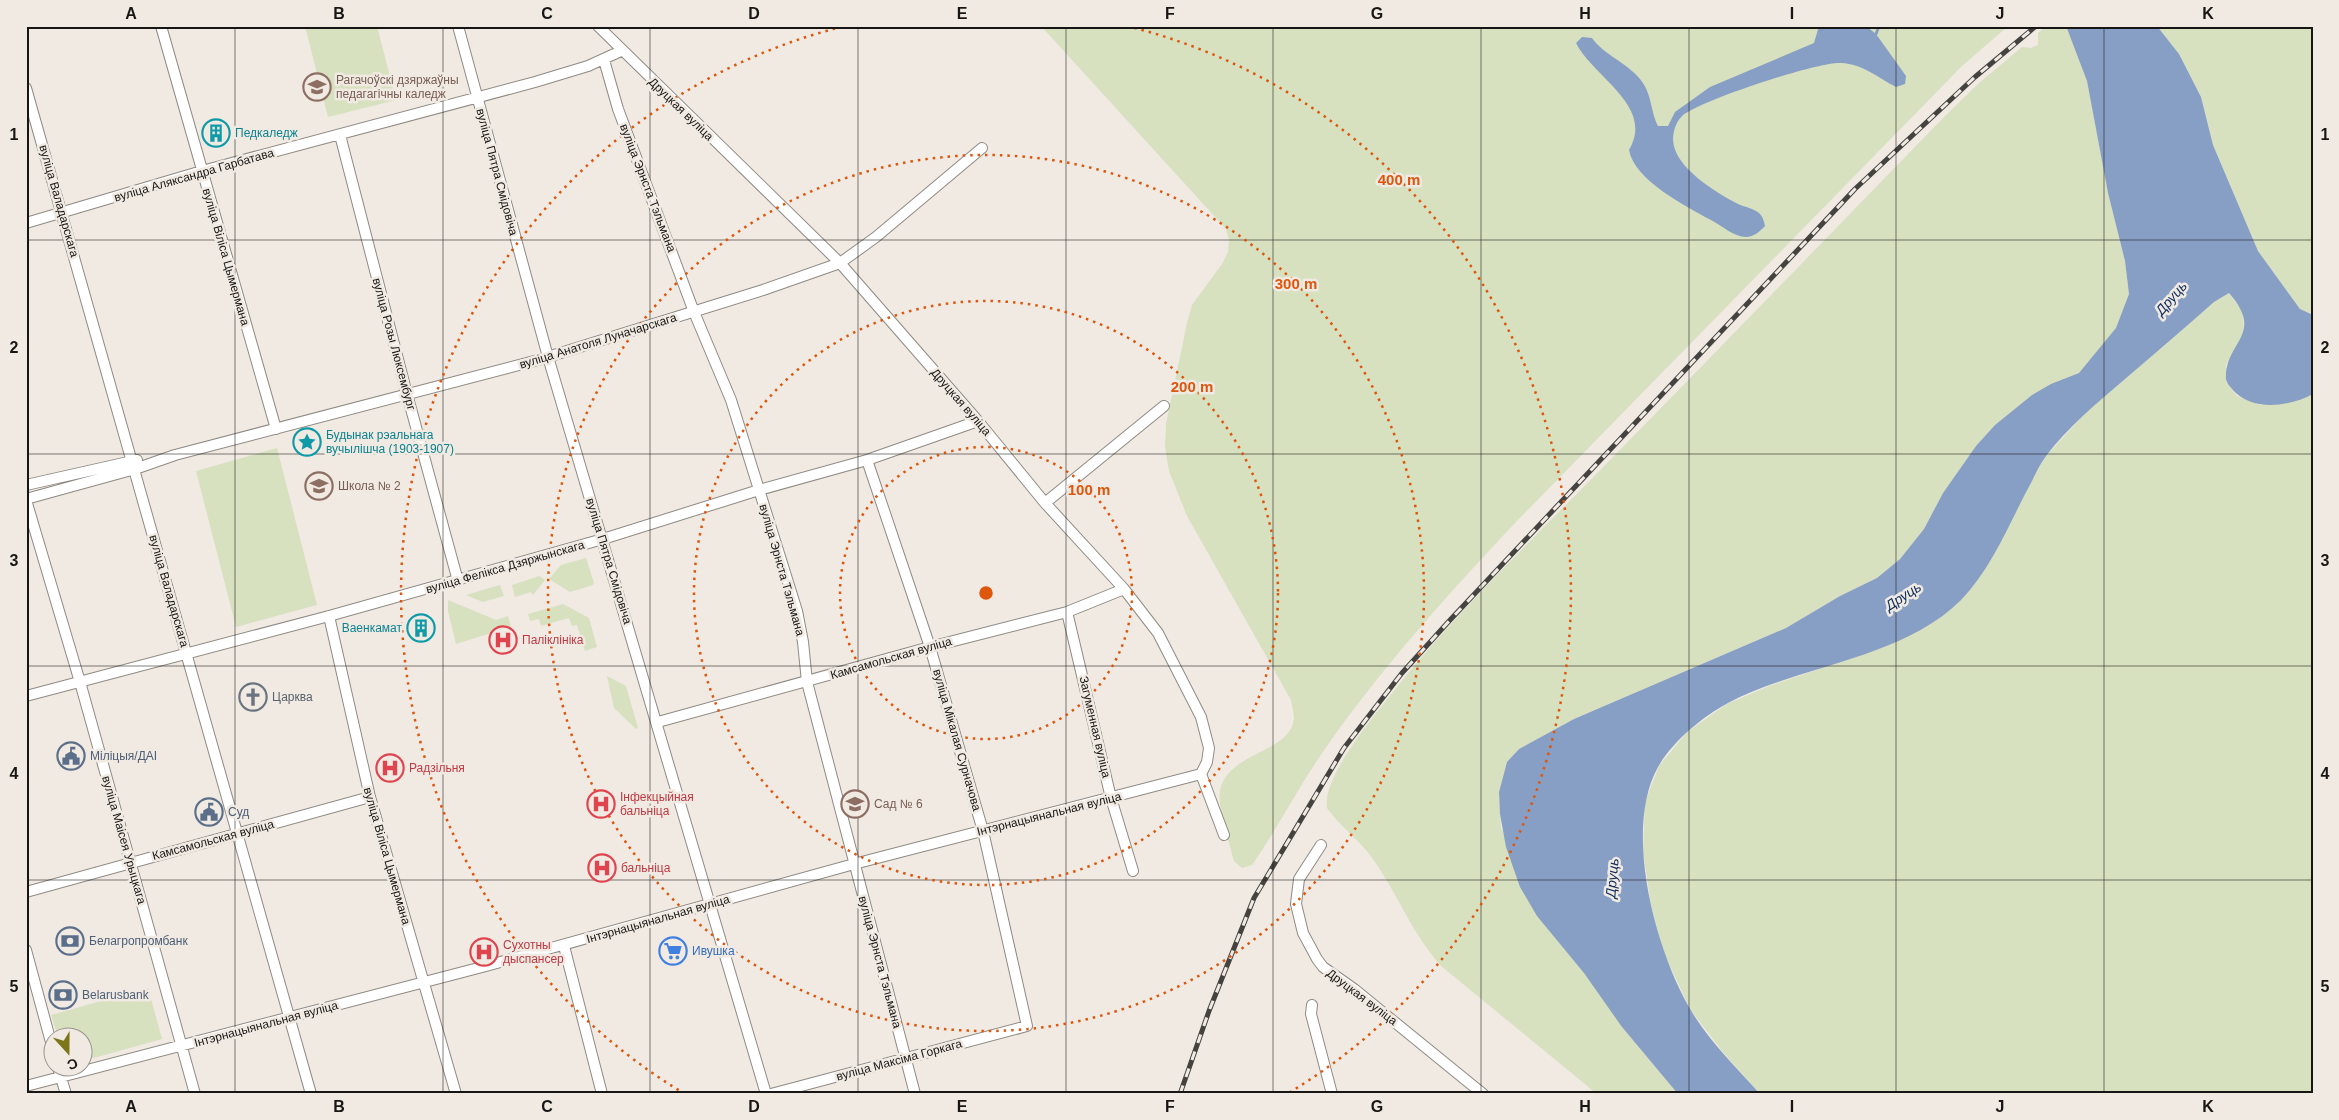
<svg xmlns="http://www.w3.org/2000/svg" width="2339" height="1120" font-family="Arial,sans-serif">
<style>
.green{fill:#d7e0bf}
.water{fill:#879ec5}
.pier{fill:#f0eae3}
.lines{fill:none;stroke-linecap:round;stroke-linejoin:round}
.stream{stroke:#879ec5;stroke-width:3}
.street-casing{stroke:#8f8a83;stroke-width:12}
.street{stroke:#fff;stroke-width:10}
.rail-casing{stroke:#454340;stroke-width:5}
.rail{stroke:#f0eae3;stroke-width:3;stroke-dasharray:9;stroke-linecap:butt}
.grid{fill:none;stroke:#181614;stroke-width:1;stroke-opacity:0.55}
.ring{fill:none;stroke:#de560c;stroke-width:2.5;stroke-dasharray:2.5 5}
.labels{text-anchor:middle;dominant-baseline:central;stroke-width:5;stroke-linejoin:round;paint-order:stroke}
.education-label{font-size:12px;fill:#785e54;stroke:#f0eae3;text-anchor:start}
.street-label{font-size:12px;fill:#181614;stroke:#f0eae3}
.culture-label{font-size:12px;fill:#0d838f;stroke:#f0eae3;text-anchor:start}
.health-label{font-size:12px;fill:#be3a42;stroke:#f0eae3;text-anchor:start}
.worship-label{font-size:12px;fill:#5b616d;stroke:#f0eae3;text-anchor:start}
.service-label{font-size:12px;fill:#4e5e75;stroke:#f0eae3;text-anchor:start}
.shop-label{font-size:12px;fill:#366cbe;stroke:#f0eae3;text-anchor:start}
.water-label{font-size:14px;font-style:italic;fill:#102d5d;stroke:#f0eae3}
.centre{fill:#de560c;stroke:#f0eae3;stroke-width:2.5}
.ring-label{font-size:15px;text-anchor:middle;font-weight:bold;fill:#de560c;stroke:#f0eae3;stroke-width:5;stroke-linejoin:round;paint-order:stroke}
.neatline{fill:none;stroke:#181614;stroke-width:2}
.grid-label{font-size:16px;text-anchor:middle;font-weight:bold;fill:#181614}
</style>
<rect width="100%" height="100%" fill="#f0eae3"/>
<path class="green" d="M305 26H377L396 100 328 117Z
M1041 26H2006L2007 27 1962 66 1516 522C1449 593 1383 666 1327 746 1300 784 1279 826 1252 865L1242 868 1234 861C1230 845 1217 804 1220 790 1229 751 1290 753 1294 719 1294 713 1292 706 1291 700L1187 516 1169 471 1165 447 1166 424 1187 323 1192 305 1222 264 1228 252 1229 240 1226 229Z
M2047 26H2066L2087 81 2108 193 2125 261 2129 294 2117 328 2079 373 2032 395 1995 425 1976 446 1943 493 1924 529 1900 559 1877 578 1840 596 1786 628 1574 719 1519 749 1507 762 1499 792 1501 828 1563 945 1603 997 1622 1027 1678 1094H1597L1441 966C1412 933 1398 895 1373 859 1360 840 1340 827 1327 808 1322 777 1374 716 1393 692 1458 610 1538 534 1611 459 1723 345 1834 230 1945 116L1979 83 2022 47 2031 48 2038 45V33Z
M2157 26H2313V315L2300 309 2258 251 2213 145 2201 97 2179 54Z
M2229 293 2243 312 2244 335 2226 365V382L2237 396 2261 405 2313 394V1094H1760L1722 1051 1690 1009 1663 951 1651 905 1643 851 1645 802 1659 766 1687 732 1727 704 1769 686 1890 645 2020 502 2045 457 2090 408 2214 302Z
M277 448 317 605 236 627 196 471Z
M586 558 594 583 593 585 570 592 549 579 561 565Z
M539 576 545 580 533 595 531 592 515 597 512 585Z
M500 585 504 596 483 602 466 595Z
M448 600 496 620 508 616 511 627 456 644 448 611Z
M563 604 589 618 597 647 585 651 577 625 572 626 569 618 541 626 539 619 530 621 528 614Z
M607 676 626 686 638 728 636 729 614 708Z
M148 988 162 1039 83 1061 82 1038 58 1037 51 1015Z"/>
<path class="water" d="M1819 26H1866L1876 34 1906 76 1905 84 1896 87C1877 77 1863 64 1841 63 1819 61 1699 101 1682 116 1676 122 1673 131 1673 140 1674 167 1715 192 1738 204 1744 207 1753 208 1759 213 1763 217 1764 221 1765 226 1760 231 1754 237 1746 237 1734 237 1721 225 1711 220 1687 207 1634 180 1629 150 1655 106 1594 78 1576 43L1582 37 1592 38C1603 54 1627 63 1640 79 1652 93 1650 110 1658 126H1668L1675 112 1710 87 1814 43Z
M2066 26H2157L2179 54 2201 97 2213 145 2258 251 2300 309 2313 315V394C2289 407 2251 412 2232 389 2229 385 2227 384 2226 379 2224 342 2266 335 2229 293L2214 302C2185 328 2155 353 2125 379 2098 402 2068 427 2046 456 2040 464 2036 473 2032 481 2010 521 1993 567 1961 600 1902 659 1800 665 1728 703 1702 717 1673 741 1658 767 1623 829 1655 948 1689 1007 1707 1039 1736 1067 1760 1094H1678L1622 1027 1584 973 1537 916 1520 887 1506 847 1500 814 1499 792 1507 762 1519 749 1574 719 1786 628 1840 596 1877 578 1900 559 1924 529 1943 493 1976 446 1995 425 2032 395 2051 384 2079 373 2116 328 2129 294 2125 261 2108 193 2087 81Z"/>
<path class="pier" d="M2027 26H2035L2039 31 2020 48 2012 39Z"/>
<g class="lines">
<path class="stream" d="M1876 34 1879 26"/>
<g class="street-casing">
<path id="street" d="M161 26 276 429
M458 26 548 357 766 1094
M598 26 840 263 978 421 1045 503 1124 589 1158 633 1201 717 1209 748 1207 762 1201 774 1224 835
M604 60 618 109 694 312 731 400 797 611 803 642 807 682 915 1094
M26 88 311 1094
M340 135 407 394 458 581
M26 223 202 171 535 82 588 66 621 51
M26 485 137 460
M26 499 135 469 175 455 538 360 763 290 840 263 876 237 982 148
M26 500 80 682 195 1094
M1045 503 1164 406
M1067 612 1111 798 1133 871
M329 616 370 797 456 1094
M26 696 329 616 603 539 759 490 867 460 978 421
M658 722 930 647 1067 612 1124 589
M1321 845 1299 879 1296 904 1303 933 1317 959 1323 967 1354 989 1483 1094
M26 892 370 797
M564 946 602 1094
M26 950 52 1046
M1312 1005 1311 1014 1332 1094
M58 1068 66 1094
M26 1086 486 966 854 864 1201 774
M771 1094 1027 1026 983 831 930 647 867 460"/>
</g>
<use href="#street" class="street"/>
<g class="rail-casing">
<path id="rail" d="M1180 1094 1209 1011 1254 898 1344 748 1402 673 1451 619 1855 189 1975 77 2036 26"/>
</g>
<use href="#rail" class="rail"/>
</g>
<path class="grid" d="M235 26V1094M443 26V1094M650 26V1094M858 26V1094M1066 26V1094M1273 26V1094M1481 26V1094M1689 26V1094M1896 26V1094M2104 26V1094M26 240H2313M26 454H2313M26 666H2313M26 880H2313"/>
<g class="ring">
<circle cx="986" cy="593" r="146"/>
<circle cx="986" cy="593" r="292"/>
<circle cx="986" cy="593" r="438"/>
<path d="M685 1094A584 584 0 0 1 845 26M1127 26A584 584 0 0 1 1287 1094"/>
</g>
<defs>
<g id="university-ring" transform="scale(1.4375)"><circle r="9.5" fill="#f0eae3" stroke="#8d6e63" stroke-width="1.5"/><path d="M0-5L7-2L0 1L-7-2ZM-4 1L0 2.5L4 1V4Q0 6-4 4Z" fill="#8d6e63"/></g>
<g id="building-ring" transform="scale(1.4375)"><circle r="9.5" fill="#f0eae3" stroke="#0f9aa8" stroke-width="1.5"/><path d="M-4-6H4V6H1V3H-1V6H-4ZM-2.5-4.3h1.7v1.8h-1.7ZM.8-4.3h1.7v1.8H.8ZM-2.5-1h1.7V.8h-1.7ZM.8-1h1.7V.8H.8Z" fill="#0f9aa8"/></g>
<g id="sight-ring" transform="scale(1.4375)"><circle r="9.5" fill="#f0eae3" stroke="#0f9aa8" stroke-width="1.5"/><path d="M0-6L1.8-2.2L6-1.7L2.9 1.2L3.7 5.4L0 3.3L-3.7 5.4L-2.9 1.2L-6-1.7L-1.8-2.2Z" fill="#0f9aa8"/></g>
<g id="school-ring" transform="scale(1.4375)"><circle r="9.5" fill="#f0eae3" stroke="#8d6e63" stroke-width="1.5"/><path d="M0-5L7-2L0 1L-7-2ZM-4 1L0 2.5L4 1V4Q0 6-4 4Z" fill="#8d6e63"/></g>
<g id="hospital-ring" transform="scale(1.4375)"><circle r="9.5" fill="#f0eae3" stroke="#e0444e" stroke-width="1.5"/><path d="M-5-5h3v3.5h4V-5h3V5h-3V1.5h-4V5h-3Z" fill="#e0444e"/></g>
<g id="church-ring" transform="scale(1.4375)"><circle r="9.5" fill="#f0eae3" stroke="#6b7280" stroke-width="1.5"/><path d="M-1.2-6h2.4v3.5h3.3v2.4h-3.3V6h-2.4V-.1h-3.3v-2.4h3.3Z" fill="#6b7280"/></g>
<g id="civic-ring" transform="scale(1.4375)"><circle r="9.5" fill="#f0eae3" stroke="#5c6f8a" stroke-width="1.5"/><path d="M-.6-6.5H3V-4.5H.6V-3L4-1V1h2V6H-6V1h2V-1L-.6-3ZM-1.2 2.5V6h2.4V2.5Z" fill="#5c6f8a"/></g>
<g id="bank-ring" transform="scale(1.4375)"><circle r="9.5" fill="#f0eae3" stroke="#5c6f8a" stroke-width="1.5"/><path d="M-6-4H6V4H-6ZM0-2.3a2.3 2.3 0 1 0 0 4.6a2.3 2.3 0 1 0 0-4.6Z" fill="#5c6f8a"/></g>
<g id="supermarket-ring" transform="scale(1.4375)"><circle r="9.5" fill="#f0eae3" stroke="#3f7fe0" stroke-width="1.5"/><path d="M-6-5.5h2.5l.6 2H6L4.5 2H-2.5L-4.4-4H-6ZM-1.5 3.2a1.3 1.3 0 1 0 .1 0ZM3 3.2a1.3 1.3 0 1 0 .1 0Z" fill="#3f7fe0"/></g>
</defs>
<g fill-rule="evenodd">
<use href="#university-ring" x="317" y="87"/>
<use href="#building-ring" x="216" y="133"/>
<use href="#sight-ring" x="307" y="442"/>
<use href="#school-ring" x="319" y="486"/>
<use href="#building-ring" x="421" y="628"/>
<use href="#hospital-ring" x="503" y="640"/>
<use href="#church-ring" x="253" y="697"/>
<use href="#civic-ring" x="71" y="756"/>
<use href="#hospital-ring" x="390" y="768"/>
<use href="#hospital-ring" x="601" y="804"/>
<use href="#school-ring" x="855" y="804"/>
<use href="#civic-ring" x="209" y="812"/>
<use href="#hospital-ring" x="602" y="868"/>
<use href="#bank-ring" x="70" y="941"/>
<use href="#supermarket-ring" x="673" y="951"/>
<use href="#hospital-ring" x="484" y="952"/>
<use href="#bank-ring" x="63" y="995"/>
</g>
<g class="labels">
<g class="education-label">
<text x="336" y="80">Рагачоўскі дзяржаўны<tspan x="336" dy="14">педагагічны каледж</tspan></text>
<text x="338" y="486">Школа № 2</text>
<text x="874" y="804">Сад № 6</text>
</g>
<g class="street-label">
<text transform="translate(681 109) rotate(44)">Друцкая вуліца</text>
<text transform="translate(497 172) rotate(75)">вуліца Пятра Смідовіча</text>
<text transform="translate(194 175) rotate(-16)">вуліца Аляксандра Гарбатава</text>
<text transform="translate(648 188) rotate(69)">вуліца Эрнста Тэльмана</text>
<text transform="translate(59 201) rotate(74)">вуліца Валадарскага</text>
<text transform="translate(226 257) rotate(74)">вуліца Віліса Цымермана</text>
<text transform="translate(598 341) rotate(-17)">вуліца Анатоля Луначарскага</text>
<text transform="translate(394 344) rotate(75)">вуліца Розы Люксембург</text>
<text transform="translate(961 402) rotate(49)">Друцкая вуліца</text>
<text transform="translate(609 561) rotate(73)">вуліца Пятра Смідовіча</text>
<text transform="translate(505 567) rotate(-16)">вуліца Фелікса Дзяржынскага</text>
<text transform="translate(782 570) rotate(74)">вуліца Эрнста Тэльмана</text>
<text transform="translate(169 591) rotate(74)">вуліца Валадарскага</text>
<text transform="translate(891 658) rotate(-16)">Камсамольская вуліца</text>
<text transform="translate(1095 727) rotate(77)">Загуменная вуліца</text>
<text transform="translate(957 740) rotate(74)">вуліца Мікалая Сурначова</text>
<text transform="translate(1049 814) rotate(-14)">Інтэрнацыянальная вуліца</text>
<text transform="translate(124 840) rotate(74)">вуліца Маісея Урыцкага</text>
<text transform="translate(213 840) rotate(-15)">Камсамольская вуліца</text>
<text transform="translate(387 856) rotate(74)">вуліца Віліса Цымермана</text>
<text transform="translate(658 919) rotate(-16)">Інтэрнацыянальная вуліца</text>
<text transform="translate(880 962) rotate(75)">вуліца Эрнста Тэльмана</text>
<text transform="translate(1362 997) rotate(37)">Друцкая вуліца</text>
<text transform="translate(266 1024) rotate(-15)">Інтэрнацыянальная вуліца</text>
<text transform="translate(899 1060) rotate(-15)">вуліца Максіма Горкага</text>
</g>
<g class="culture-label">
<text x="235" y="133">Педкаледж</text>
<text x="326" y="435">Будынак рэальнага<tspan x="326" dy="14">вучылішча (1903-1907)</tspan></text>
<text x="402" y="628" text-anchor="end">Ваенкамат</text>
</g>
<g class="health-label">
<text x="522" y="640">Паліклініка</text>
<text x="409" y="768">Радзільня</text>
<text x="620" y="797">Інфекцыйная<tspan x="620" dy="14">бальніца</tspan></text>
<text x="621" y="868">бальніца</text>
<text x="503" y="945">Сухотны<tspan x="503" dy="14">дыспансер</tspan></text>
</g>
<g class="worship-label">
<text x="272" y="697">Царква</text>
</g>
<g class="service-label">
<text x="90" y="756">Міліцыя/ДАІ</text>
<text x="228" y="812">Суд</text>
<text x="89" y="941">Белагропромбанк</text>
<text x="82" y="995">Belarusbank</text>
</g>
<g class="shop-label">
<text x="692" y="951">Ивушка</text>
</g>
<g class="water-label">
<text transform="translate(2171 298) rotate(-49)">Друць</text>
<text transform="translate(1903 596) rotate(-33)">Друць</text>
<text transform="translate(1612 878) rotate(-85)">Друць</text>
</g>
</g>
<circle cx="986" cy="593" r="8" class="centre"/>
<g class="ring-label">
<text x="1399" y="185">400 m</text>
<text x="1296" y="289">300 m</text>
<text x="1192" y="392">200 m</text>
<text x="1089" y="495">100 m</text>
</g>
<rect width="2339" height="1120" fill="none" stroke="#f0eae3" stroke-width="55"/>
<g transform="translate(68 1052) rotate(159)"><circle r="24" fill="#f0eae3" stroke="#9a9590"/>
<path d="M0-4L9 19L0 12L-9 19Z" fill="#7c7519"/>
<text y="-8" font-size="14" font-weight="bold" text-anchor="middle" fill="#181614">С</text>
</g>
<rect x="28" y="28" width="2284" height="1064" class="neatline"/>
<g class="grid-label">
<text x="131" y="19">A</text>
<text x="339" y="19">B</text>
<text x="547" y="19">C</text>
<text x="754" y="19">D</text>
<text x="962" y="19">E</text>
<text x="1170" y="19">F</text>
<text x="1377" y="19">G</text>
<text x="1585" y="19">H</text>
<text x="1792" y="19">I</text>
<text x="2000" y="19">J</text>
<text x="2208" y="19">K</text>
<text x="14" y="140">1</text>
<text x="2325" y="140">1</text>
<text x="14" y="353">2</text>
<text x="2325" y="353">2</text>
<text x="14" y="566">3</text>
<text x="2325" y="566">3</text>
<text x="14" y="779">4</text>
<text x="2325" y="779">4</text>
<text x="14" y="992">5</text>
<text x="2325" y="992">5</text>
<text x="131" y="1112">A</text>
<text x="339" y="1112">B</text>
<text x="547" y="1112">C</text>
<text x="754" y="1112">D</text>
<text x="962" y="1112">E</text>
<text x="1170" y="1112">F</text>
<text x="1377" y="1112">G</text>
<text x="1585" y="1112">H</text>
<text x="1792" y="1112">I</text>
<text x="2000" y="1112">J</text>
<text x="2208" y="1112">K</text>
</g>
</svg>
